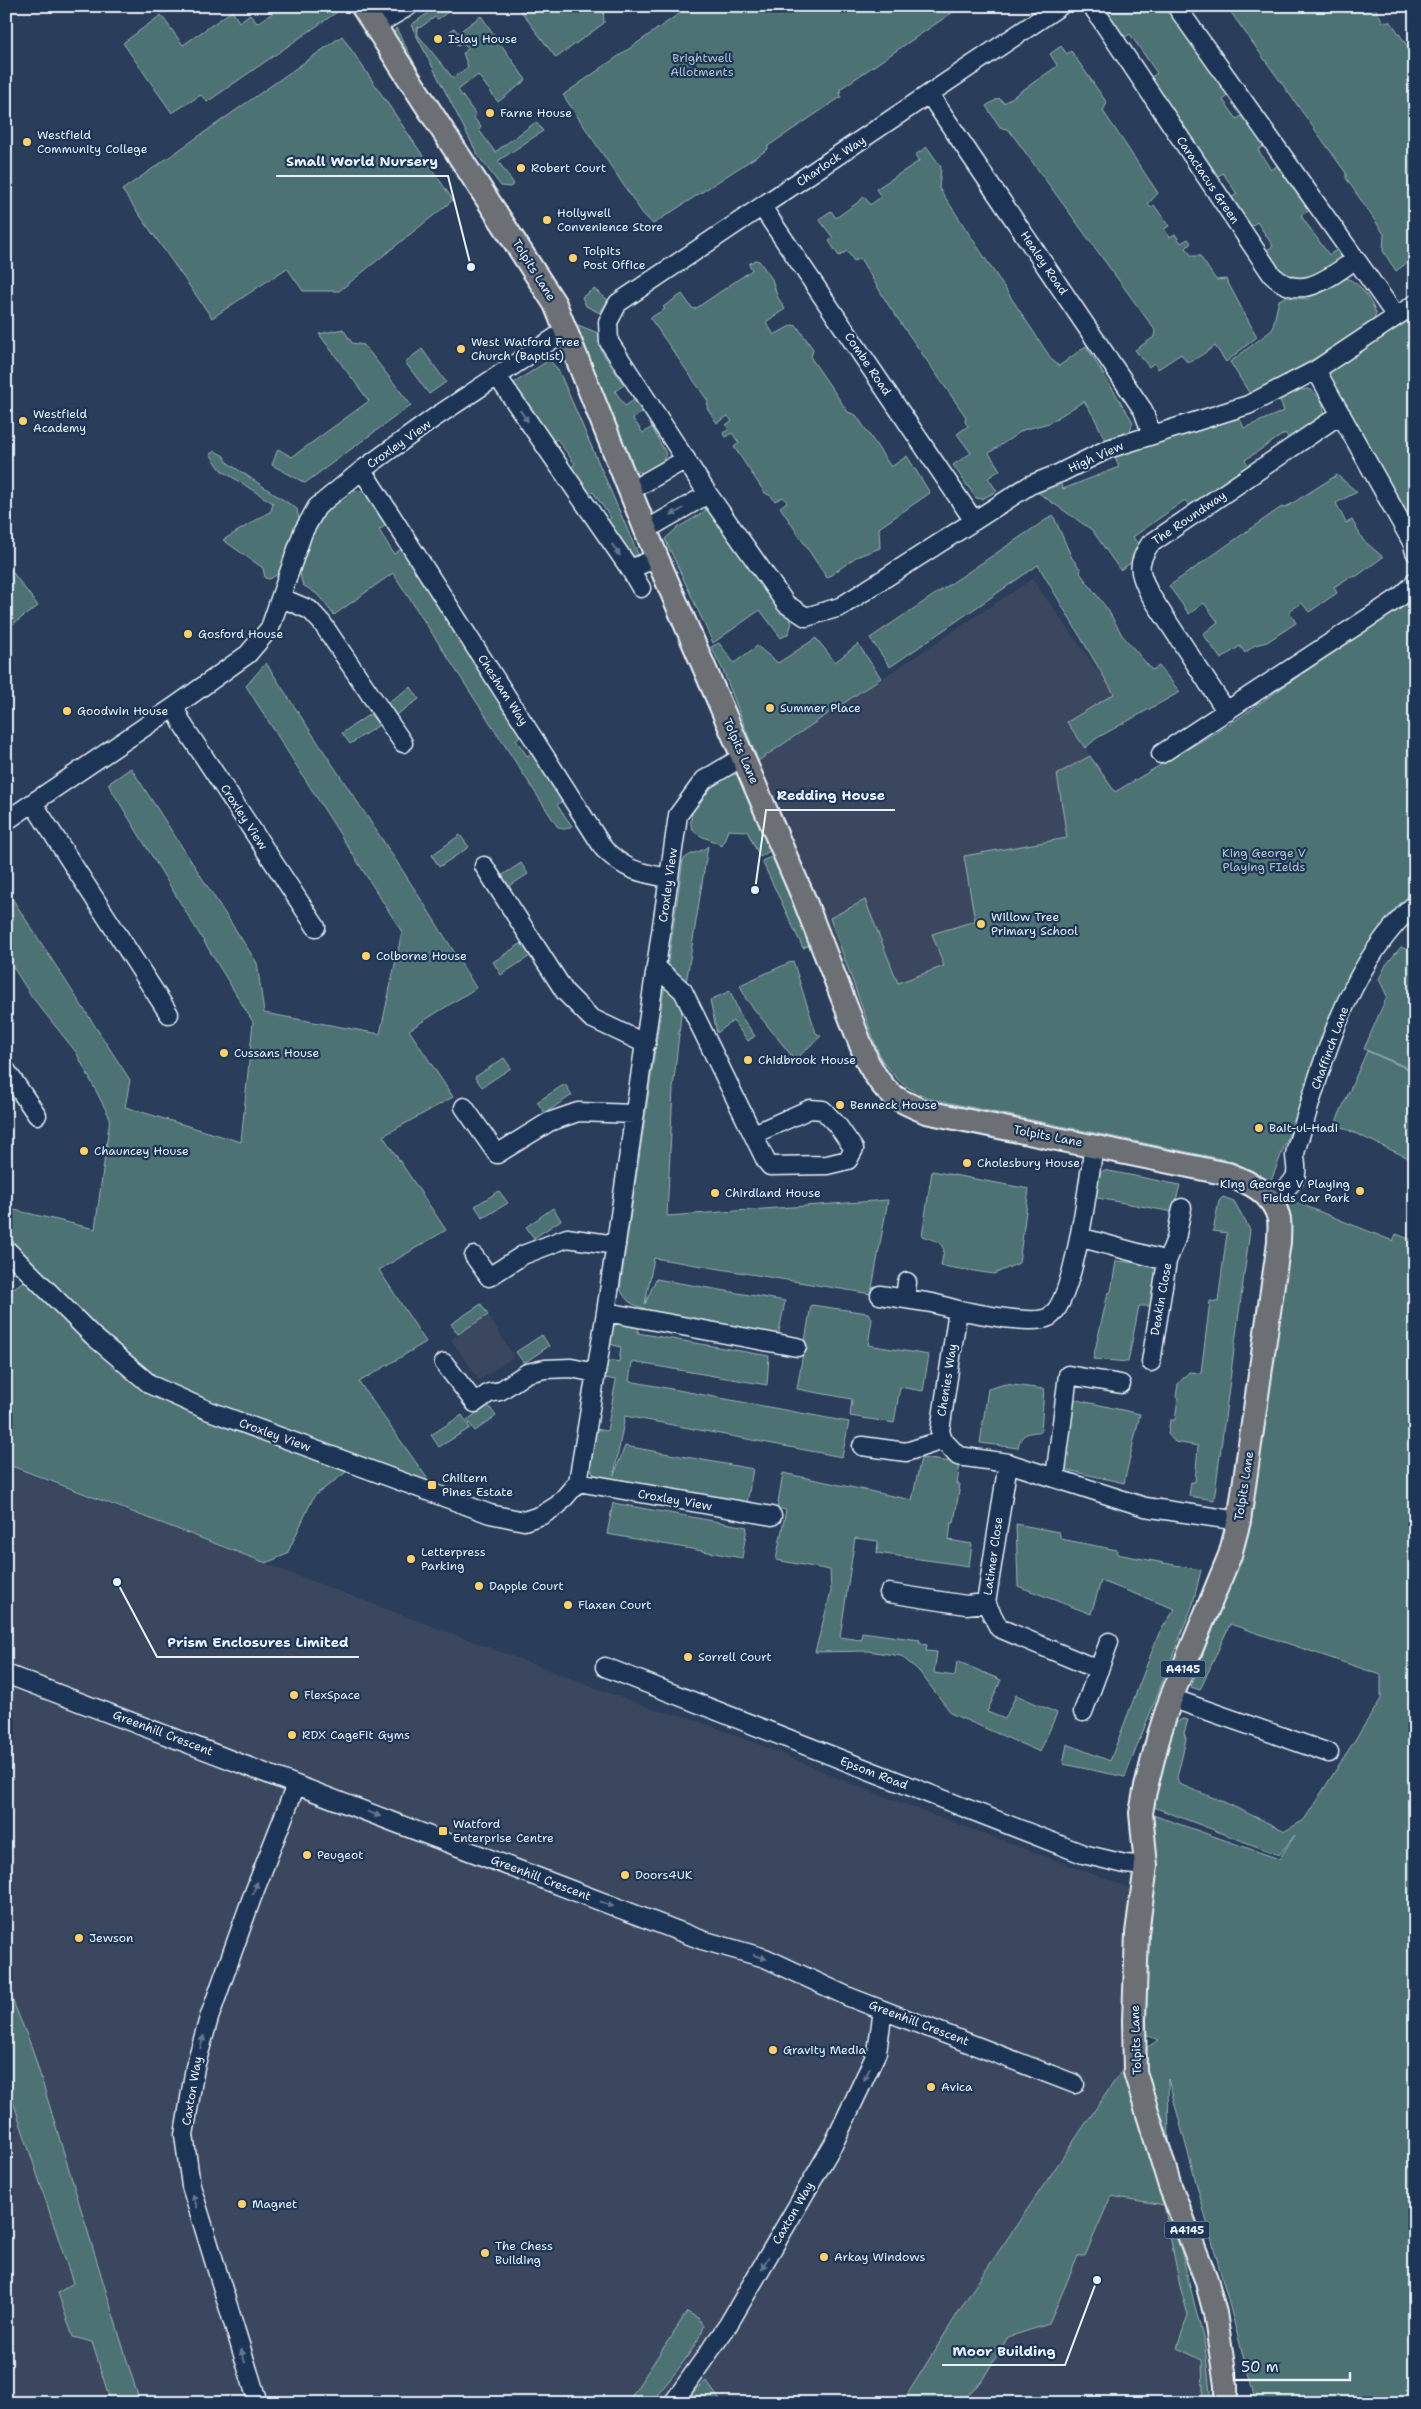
<svg xmlns="http://www.w3.org/2000/svg" width="1421" height="2409" font-family="'Shantell Sans',sans-serif">
<style>
.built{fill:#3a475e}
.green{fill:#4d7273;stroke:#9ab2b6}
.lines{fill:none;stroke-linecap:round;stroke-linejoin:round}
.minor-casing{stroke:#e8f1f8;stroke-width:21}
.major-casing{stroke:#e8f1f8;stroke-width:26}
.minor{stroke:#1d3557;stroke-width:18}
.major{stroke:#6c6f75;stroke-width:22}
.oneway{fill:#64778f}
.poi-dot{fill:#ffd166;stroke:#1d3557;stroke-width:2}
.labels{text-anchor:middle;dominant-baseline:central;stroke-width:4.5;stroke-linejoin:round;paint-order:stroke}
.shield{fill:#1d3557;stroke:#abb9c8;stroke-width:1}
.shield-label{font-size:11px;font-weight:bold;fill:#e8f1f8}
.poi-label{font-size:12px;fill:#e8f1f8;stroke:#1d3557;text-anchor:start}
.park-label{font-size:12px;fill:#b2c5c9;stroke:#1d3557}
.street-label{font-size:12px;fill:#e8f1f8;stroke:#1d3557}
.leader{fill:none;stroke:#e8f1f8;stroke-width:2}
.callout-dot{fill:#e8f1f8;stroke:#1d3557;stroke-width:2}
.callout-label{font-size:14px;text-anchor:middle;font-weight:bold;fill:#e8f1f8;stroke:#1d3557;stroke-width:4.5;stroke-linejoin:round;paint-order:stroke}
</style>
<rect width="100%" height="100%" fill="#2a3d5a"/>
<filter id="ink" filterUnits="userSpaceOnUse"><feTurbulence type="fractalNoise" baseFrequency=".02" numOctaves="2"/><feDisplacementMap in="SourceGraphic" scale="10" xChannelSelector="R" yChannelSelector="G"/><feConvolveMatrix kernelMatrix="1 2 1 2 8 2 1 2 1" color-interpolation-filters="sRGB"/></filter>
<g filter="url(#ink)">
<path class="built" d="M1032 579 1115 694 1067 722 1115 792 1175 1149 931 1099 906 1088 892 1075 880 1057 758 761Z
M489 1316 514 1357 479 1380 451 1339Z
M6 1466 652 1709 687 1717 771 1749 861 1788 1130 1888 1129 2060 971 2292 902 2403H6Z
M1110 2196 1170 2206 1178 2249 1213 2364V2403H959L981 2382 1008 2337 1078 2256H1085Z"/>
<path class="green" d="M277 6H333L337 12 207 102 201 95 172 113 123 43 161 15 183 45 232 11 239 22 250 14 257 23 273 13 271 11Z
M438 6H457L438 19 435 17 421 27 417 28 418 35 453 78 468 67 463 53 468 49 463 43 458 46 448 33 454 28 458 33 481 16 526 80 498 102 478 75 458 90 476 115 474 118 481 127 479 130 495 152 536 122 543 131 498 161 514 184 510 187 501 186 479 157 411 25Z
M517 6H603L604 23 556 58Z
M690 6H962L840 89 841 97 768 146V149L653 224 643 214 563 95Z
M1097 6H1175L1232 93 1223 100 1237 119 1246 113 1266 144 1258 150 1271 170 1280 164 1311 209 1301 216 1329 255 1339 248 1343 254 1341 262 1316 282 1286 280 1263 253 1273 246 1257 222 1247 229 1228 200 1237 194 1223 173 1213 179 1146 81 1157 73 1130 34 1119 41Z
M1374 6 1383 22H1391L1415 57V254L1411 260 1396 271 1383 251 1384 234 1346 178V173L1227 7Z
M396 28 445 121 392 39Z
M342 36 453 200 339 291H303L287 268 212 318 122 190Z
M1061 46 1067 54 1071 51 1107 103 1103 111 1158 193 1148 204 1151 208 1154 205 1169 226 1164 229 1170 237 1175 234 1181 243 1188 239 1191 243 1186 248 1192 256H1200L1216 280 1226 279 1257 337 1226 362 1215 346 1191 362 1186 361 1181 354 1158 369 1154 363 1149 367 1135 350 1154 337 1155 330 1009 130 1000 127 986 106 999 98 1004 103 1056 67 1057 65 1050 54Z
M927 147 941 167 939 188 1052 360 1059 366 1086 346 1133 422 1130 431 1105 440 1094 417 1084 401 1049 423 1023 430 989 453 1000 470 988 478 997 491 982 499 976 498 953 465 971 453 957 434 968 426 965 422 966 417 889 306 860 258 854 261 847 251 839 256 829 241 833 238 819 219 831 211 836 218 861 200 864 196 870 205 881 197 876 189 919 161 915 155Z
M755 260 759 261 772 279 777 296 785 309 766 322 774 335 792 325 797 326 813 349 811 358 848 412 856 415 891 467 907 456 930 493 879 528 880 548 856 557 827 578 780 507 787 502 783 497 775 501 771 496 765 493 734 447 739 443 732 433 726 437 723 433 729 429 726 425 732 421 728 416 717 423 707 408 708 401 650 318 665 309 663 307 682 294 692 308 695 309 752 270 749 264Z
M1342 277C1360 281 1369 297 1376 313L1374 320 1314 359 1250 394 1230 362 1272 330 1279 300 1285 297 1307 299Z
M594 289 608 300 600 313 586 306 582 297Z
M1415 312V532L1327 373Z
M573 323 598 333 602 352 624 385 615 391 625 406 634 400 642 412 633 419 643 433 652 427 666 454C659 470 647 480 631 467Z
M343 329 352 343 364 345 411 405 305 483 272 465 278 449 292 457 369 401 319 334Z
M422 349 446 382 429 394 405 362Z
M549 360 558 369 638 554 637 556 630 558 602 524 611 518 593 492 584 498 566 471 575 464 557 439 548 445 514 395V383Z
M1308 389C1319 394 1327 406 1323 418L1292 443 1285 433 1245 460 1252 470 1192 510 1185 500 1133 537 1140 547 1131 563 1120 570 1092 530 1037 492 1039 489 1058 479 1063 489 1119 467 1115 456 1239 417 1244 428 1284 411 1280 400 1300 390Z
M215 451 224 456 228 463 297 509 299 520 282 567 279 573 270 579 265 578 263 568 223 540 271 511 273 503 221 470 210 454Z
M1337 475 1357 492 1336 503 1346 523 1352 520 1363 540 1383 557 1357 576 1348 578 1334 587 1337 593 1309 612 1302 603 1289 611 1296 623 1267 642 1255 645 1245 653 1240 646 1221 659 1203 634 1218 622 1204 603 1189 614 1169 586 1280 508 1288 506Z
M358 490 367 493 389 523 379 530 394 554 404 547 524 733 516 740 527 756 537 751 567 797 557 805 572 826C566 830 562 830 557 826L393 573 334 615 317 594 303 585C290 557 326 493 358 490Z
M707 506 783 608 792 623 788 634 781 638 760 610 713 643 665 539 677 528 704 512Z
M1053 515 1072 558 1081 570 1080 573 1108 610 1122 635 1152 670 1159 666 1180 692 1097 738 1085 748 1067 722 1114 694 1038 565 890 667 870 638Z
M11 570 38 606 6 629V574Z
M1415 590V900L1392 918 1367 946 1346 987 1271 1181 1231 1161 931 1099C904 1087 897 1082 880 1057L830 918 865 900 898 983 944 966 932 934 975 921 964 856 1067 838 1057 774 1090 756 1115 792 1233 722 1406 601Z
M816 638 835 662 858 644 881 678 758 761 723 670 711 647 719 643 734 663 757 646 778 663Z
M266 663C336 772 410 877 476 988L409 1030 453 1097 383 1136 446 1230 379 1270 426 1342 359 1382 432 1485 354 1456 345 1473 314 1496 287 1554 266 1563 6 1464V1294L26 1279 6 1259V1208L95 1229 110 1118 76 1052 32 997 6 956V889L130 1080 125 1107 241 1142 253 1022 108 784 131 768 257 963 264 1013 380 1034 402 932 246 686Z
M411 687 419 699 393 717 385 704Z
M370 714 379 725 350 744 342 733Z
M728 774 738 775 746 782 776 847 760 857 747 831 728 830 722 846C713 839 698 838 692 828 686 816 704 786 714 780 718 777 724 775 728 774Z
M460 835 469 847 439 867 432 855Z
M708 846 681 1015 673 1089 667 1216 888 1200 871 1294 654 1258 645 1304 656 1279 785 1301 778 1337 644 1311V1308C631 1305 625 1300 620 1288L683 860C692 851 701 853 708 846Z
M778 854 816 943 803 948 762 861Z
M521 863 528 874 505 889 498 878Z
M522 943 530 956 501 975 493 962Z
M1401 947 1415 953V1071L1364 1049 1387 996 1379 979 1386 965Z
M793 961 816 1033 821 1036 795 1060 746 999 740 985Z
M730 991 740 1015 755 1036 748 1041 733 1021 717 1033 710 1000Z
M1367 1051 1415 1072V1161L1335 1124Z
M504 1058 511 1068 482 1087 475 1077Z
M565 1084 572 1095 545 1113 537 1102Z
M1104 1170 1180 1185 1173 1212 1092 1197 1098 1175Z
M932 1171 1029 1189 1019 1263 994 1274 941 1266 944 1249 939 1242 922 1236Z
M499 1191 508 1203 483 1218 475 1206Z
M1223 1197 1234 1201 1250 1230 1214 1500 1189 1496 1191 1482H1195L1198 1446 1175 1442 1168 1434 1170 1420H1175L1178 1398 1176 1397 1178 1384 1189 1372 1201 1373 1210 1301 1218 1302 1227 1233 1213 1231 1219 1201Z
M1288 1199 1393 1241 1396 1234 1415 1241V2403H1256L1168 2079 1170 2206 1205 2346 1211 2403H1200L1203 2393 1202 2360 1177 2348 1188 2315 1180 2286 1164 2205 1111 2196 1085 2256H1078L1049 2324 1008 2337 981 2382 959 2403H902L971 2292 1129 2060 1158 2040 1147 2035 1141 2003 1150 1814 1279 1859 1295 1835 1279 1855 1151 1806 1173 1725 1182 1719 1188 1720 1184 1733 1186 1739 1183 1753 1177 1777 1179 1784 1224 1802 1285 1831 1304 1820 1381 1699V1675L1230 1624 1200 1690 1191 1687 1250 1523Z
M553 1208 561 1220 534 1238 526 1227Z
M1116 1261 1159 1265 1151 1306H1139L1128 1362 1093 1359 1108 1293 1111 1292Z
M481 1304 488 1315 458 1334 451 1324Z
M811 1305 868 1313 872 1319 868 1345 929 1355 923 1391 900 1387 894 1423 850 1416 852 1399 797 1389Z
M619 1319 640 1321 638 1333 769 1356 767 1385 632 1362 629 1381 849 1422 842 1457 625 1416 614 1475 625 1446 753 1469 747 1503 596 1476C584 1467 594 1442 596 1429L607 1431 616 1380 605 1378 608 1360 619 1362 621 1347 609 1344 612 1329Z
M542 1335 549 1346 524 1363 516 1352Z
M1005 1384 1044 1389 1041 1432C1028 1432 1020 1434 1018 1448L980 1443 988 1389Z
M1073 1399 1140 1414 1124 1483 1059 1468Z
M488 1405 496 1416 475 1431 467 1420Z
M462 1415 470 1428 439 1447 431 1435Z
M921 1458 960 1463 957 1484H960L954 1523H951L949 1540 972 1544 969 1566 877 1553 878 1541 855 1538 840 1637 861 1640 862 1632 920 1640 919 1643 927 1645 926 1651 937 1652 934 1673 955 1676 957 1661 1001 1680 987 1712 1005 1719 1016 1695 1057 1713 1040 1752 952 1714 918 1670 901 1656 868 1651 815 1652 831 1592 830 1570 776 1560 786 1510 777 1508 783 1473 912 1500Z
M613 1503 747 1527 742 1558 607 1534Z
M1016 1524 1059 1532 1061 1539 1117 1550V1554L1201 1570 1193 1604 1125 1777 1063 1764 1067 1744 1110 1761 1159 1633 1175 1609 1101 1581 1091 1614 1018 1586Z
M6 1984 32 2048 140 2403H111L92 2342 73 2337 58 2293 73 2283 6 2080Z
M687 2312 698 2318 704 2325C699 2346 665 2386 650 2403H627Z
M706 2381 722 2403H690L693 2392Z"/>
<g class="lines">
<g class="minor-casing">
<path id="minor" d="M1060 6 618 303 608 322 609 342 708 494 786 604 806 617 840 607 1030 485 1060 473 1108 449 1248 405 1316 370 1415 304
M1092 6 1272 275C1301 303 1329 277 1355 260
M1176 6 1396 316
M375 26 409 6
M929 94 1143 410 1152 435
M762 207 974 521
M1316 370 1412 542 1415 552
M497 376 630 569 657 558
M362 470 604 849C627 871 638 872 668 878
M630 491 686 459
M646 530 708 494
M630 569 641 588
M282 598 310 610 322 623 403 743
M174 707 183 725 316 927
M1227 712 1149 593C1139 571 1136 565 1150 544L1341 414
M1161 754 1400 597 1414 584 1415 581
M33 803 169 1014
M6 821 174 707 248 654 270 628 303 532 317 507 362 470 434 418 565 331
M484 866 565 992 591 1018 646 1044
M656 967 683 991 766 1161 770 1166 827 1165 848 1160 854 1149 838 1126 823 1110 810 1109 754 1134
M6 1070 37 1115
M464 1107 497 1154 549 1122 578 1112 635 1114
M1094 1145C1089 1177 1075 1302 1049 1317 1033 1326 977 1313 958 1310L940 1431 943 1440 958 1456 1008 1463 1145 1507 1239 1521
M1269 1199C1279 1193 1290 1188 1295 1177 1298 1171 1295 1161 1295 1155 1296 1147 1299 1140 1301 1133 1326 1051 1350 963 1415 904
M1079 1237 1167 1261
M6 1249 93 1336 151 1385 207 1410 490 1514 524 1521 542 1515 558 1505 578 1482 606 1312 678 815 704 780 744 756
M474 1256 489 1277 523 1255 567 1238 616 1245
M880 1295 932 1303 958 1310
M905 1299 907 1282
M606 1312 797 1347
M1151 1362 1167 1261 1176 1239 1182 1208
M444 1363 475 1403 489 1393 500 1391 527 1373 545 1369 571 1368 596 1373
M862 1446 906 1452 943 1440
M1008 1463 986 1603 999 1628 1099 1670
M1055 1478 1068 1375 1121 1384
M578 1482 772 1516
M889 1593 966 1605 986 1603
M605 1667 1083 1854 1125 1864 1146 1866
M6 1674 702 1940 765 1958 849 1997 1075 2084
M1171 1698 1329 1753
M1083 1712 1109 1642
M258 2403 191 2186 184 2135 195 2067 209 2018 251 1900 296 1785
M673 2403 728 2325 834 2143 877 2052 883 2010"/>
</g>
<g class="major-casing">
<path id="major" d="M362 6 555 304 657 558 804 899 868 1063C885 1094 894 1099 926 1112L1228 1174C1249 1182 1273 1193 1279 1219 1280 1226 1279 1235 1279 1242L1239 1521 1230 1555 1171 1698 1159 1735 1145 1791 1141 1813 1146 1866 1137 1933 1134 2020 1135 2072 1170 2186 1206 2279 1215 2313 1226 2385V2403"/>
</g>
<use href="#minor" class="minor"/>
<use href="#major" class="major"/>
</g>
<defs><path id="oneway-solid" d="M-6-.8H1V-3.2L6.5 0L1 3.2V.8H-6Z" transform="scale(1.25)"/></defs>
<g class="oneway">
<use href="#oneway-solid" transform="translate(524 416) rotate(55)"/>
<use href="#oneway-solid" transform="translate(677 512) rotate(150)"/>
<use href="#oneway-solid" transform="translate(616 550) rotate(55)"/>
<use href="#oneway-solid" transform="translate(374 1814) rotate(21)"/>
<use href="#oneway-solid" transform="translate(255 1888) rotate(-69)"/>
<use href="#oneway-solid" transform="translate(607 1904) rotate(21)"/>
<use href="#oneway-solid" transform="translate(760 1957) rotate(18)"/>
<use href="#oneway-solid" transform="translate(202 2042) rotate(-75)"/>
<use href="#oneway-solid" transform="translate(867 2074) rotate(115)"/>
<use href="#oneway-solid" transform="translate(195 2201) rotate(-106)"/>
<use href="#oneway-solid" transform="translate(765 2263) rotate(120)"/>
<use href="#oneway-solid" transform="translate(243 2356) rotate(-107)"/>
</g>
</g>
<g class="poi-dot">
<circle cx="438" cy="39" r="5"/>
<circle cx="490" cy="113" r="5"/>
<circle cx="27" cy="142" r="5"/>
<circle cx="521" cy="168" r="5"/>
<circle cx="547" cy="220" r="5"/>
<circle cx="573" cy="258" r="5"/>
<circle cx="461" cy="349" r="5"/>
<circle cx="23" cy="421" r="5"/>
<circle cx="188" cy="634" r="5"/>
<circle cx="770" cy="708" r="5"/>
<circle cx="67" cy="711" r="5"/>
<circle cx="981" cy="924" r="5"/>
<circle cx="366" cy="956" r="5"/>
<circle cx="224" cy="1053" r="5"/>
<circle cx="748" cy="1060" r="5"/>
<circle cx="840" cy="1105" r="5"/>
<circle cx="1259" cy="1128" r="5"/>
<circle cx="84" cy="1151" r="5"/>
<circle cx="967" cy="1163" r="5"/>
<circle cx="1360" cy="1191" r="5"/>
<circle cx="715" cy="1193" r="5"/>
<rect x="427" y="1480" width="10" height="10" rx="2.5"/>
<circle cx="411" cy="1559" r="5"/>
<circle cx="479" cy="1586" r="5"/>
<circle cx="568" cy="1605" r="5"/>
<circle cx="688" cy="1657" r="5"/>
<circle cx="294" cy="1695" r="5"/>
<circle cx="292" cy="1735" r="5"/>
<rect x="438" y="1826" width="10" height="10" rx="2.5"/>
<circle cx="307" cy="1855" r="5"/>
<circle cx="625" cy="1875" r="5"/>
<circle cx="79" cy="1938" r="5"/>
<circle cx="773" cy="2050" r="5"/>
<circle cx="931" cy="2087" r="5"/>
<circle cx="242" cy="2204" r="5"/>
<circle cx="485" cy="2253" r="5"/>
<circle cx="824" cy="2257" r="5"/>
</g>
<g class="labels">
<g class="shield">
<rect x="1160.5" y="1660.5" width="45" height="17" rx="4"/>
<rect x="1164.5" y="2221.5" width="45" height="17" rx="4"/>
</g>
<g class="shield-label">
<text x="1183" y="1669">A4145</text>
<text x="1187" y="2230">A4145</text>
</g>
<g class="poi-label">
<text x="448" y="39">Islay House</text>
<text x="500" y="113">Farne House</text>
<text x="37" y="135">Westfield<tspan x="37" dy="14">Community College</tspan></text>
<text x="531" y="168">Robert Court</text>
<text x="557" y="213">Hollywell<tspan x="557" dy="14">Convenience Store</tspan></text>
<text x="583" y="251">Tolpits<tspan x="583" dy="14">Post Office</tspan></text>
<text x="471" y="342">West Watford Free<tspan x="471" dy="14">Church (Baptist)</tspan></text>
<text x="33" y="414">Westfield<tspan x="33" dy="14">Academy</tspan></text>
<text x="198" y="634">Gosford House</text>
<text x="780" y="708">Summer Place</text>
<text x="77" y="711">Goodwin House</text>
<text x="991" y="917">Willow Tree<tspan x="991" dy="14">Primary School</tspan></text>
<text x="376" y="956">Colborne House</text>
<text x="234" y="1053">Cussans House</text>
<text x="758" y="1060">Chidbrook House</text>
<text x="850" y="1105">Benneck House</text>
<text x="1269" y="1128">Bait-ul-Hadi</text>
<text x="94" y="1151">Chauncey House</text>
<text x="977" y="1163">Cholesbury House</text>
<text x="1350" y="1184" text-anchor="end">King George V Playing<tspan x="1350" dy="14">Fields Car Park</tspan></text>
<text x="725" y="1193">Chirdland House</text>
<text x="442" y="1478">Chiltern<tspan x="442" dy="14">Pines Estate</tspan></text>
<text x="421" y="1552">Letterpress<tspan x="421" dy="14">Parking</tspan></text>
<text x="489" y="1586">Dapple Court</text>
<text x="578" y="1605">Flaxen Court</text>
<text x="698" y="1657">Sorrell Court</text>
<text x="304" y="1695">FlexSpace</text>
<text x="302" y="1735">RDX CageFit Gyms</text>
<text x="453" y="1824">Watford<tspan x="453" dy="14">Enterprise Centre</tspan></text>
<text x="317" y="1855">Peugeot</text>
<text x="635" y="1875">Doors4UK</text>
<text x="89" y="1938">Jewson</text>
<text x="783" y="2050">Gravity Media</text>
<text x="941" y="2087">Avica</text>
<text x="252" y="2204">Magnet</text>
<text x="495" y="2246">The Chess<tspan x="495" dy="14">Building</tspan></text>
<text x="834" y="2257">Arkay Windows</text>
</g>
<g class="park-label">
<text x="702" y="58">Brightwell<tspan x="702" dy="14">Allotments</tspan></text>
<text x="1264" y="853">King George V<tspan x="1264" dy="14">Playing FIelds</tspan></text>
</g>
<g class="street-label">
<text transform="translate(831 161) rotate(-34)">Charlock Way</text>
<text transform="translate(1208 180) rotate(56)">Caractacus Green</text>
<text transform="translate(1044 263) rotate(56)">Healey Road</text>
<text transform="translate(534 270) rotate(58)">Tolpits Lane</text>
<text transform="translate(868 364) rotate(56)">Combe Road</text>
<text transform="translate(399 444) rotate(-35)">Croxley View</text>
<text transform="translate(1096 457) rotate(-24)">High View</text>
<text transform="translate(1189 518) rotate(-34)">The Roundway</text>
<text transform="translate(503 690) rotate(57)">Chesham Way</text>
<text transform="translate(741 751) rotate(66)">Tolpits Lane</text>
<text transform="translate(244 817) rotate(57)">Croxley View</text>
<text transform="translate(668 885) rotate(-82)">Croxley View</text>
<text transform="translate(1330 1048) rotate(-70)">Chaffinch Lane</text>
<text transform="translate(1048 1136) rotate(11)">Tolpits Lane</text>
<text transform="translate(1161 1299) rotate(-80)">Deakin Close</text>
<text transform="translate(947 1380) rotate(-81)">Chenies Way</text>
<text transform="translate(275 1435) rotate(20)">Croxley View</text>
<text transform="translate(1244 1486) rotate(-81)">Tolpits Lane</text>
<text transform="translate(675 1500) rotate(10)">Croxley View</text>
<text transform="translate(993 1556) rotate(-82)">Latimer Close</text>
<text transform="translate(163 1733) rotate(21)">Greenhill Crescent</text>
<text transform="translate(874 1773) rotate(21)">Epsom Road</text>
<text transform="translate(541 1878) rotate(21)">Greenhill Crescent</text>
<text transform="translate(919 2023) rotate(21)">Greenhill Crescent</text>
<text transform="translate(1136 2040) rotate(-92)">Tolpits Lane</text>
<text transform="translate(192 2091) rotate(-80)">Caxton Way</text>
<text transform="translate(793 2213) rotate(-60)">Caxton Way</text>
</g>
</g>
<path class="leader" d="M471 267L448 176H276M755 890L766 810H895M117 1582L157 1657H359M1097 2280L1065 2365H942"/>
<g class="callout-dot">
<circle cx="471" cy="267" r="5"/>
<circle cx="755" cy="890" r="5"/>
<circle cx="117" cy="1582" r="5"/>
<circle cx="1097" cy="2280" r="5"/>
</g>
<g class="callout-label">
<text x="362" y="166">Small World Nursery</text>
<text x="831" y="800">Redding House</text>
<text x="258" y="1647">Prism Enclosures Limited</text>
<text x="1004" y="2356">Moor Building</text>
</g>
<rect width="1421" height="2409" fill="none" stroke="#1d3557" stroke-width="25"/>
<rect x="12" y="12" width="1396" height="2384" fill="none" stroke="#e8f1f8" stroke-width="2" filter="url(#ink)"/>
<path d="M1234 2372v8h116v-8" fill="none" stroke="#e8f1f8" stroke-width="2.5"/>
<text x="1241" y="2372" font-size="15" fill="#e8f1f8" stroke="#1d3557" stroke-width="4" paint-order="stroke">50 m</text>
</svg>
